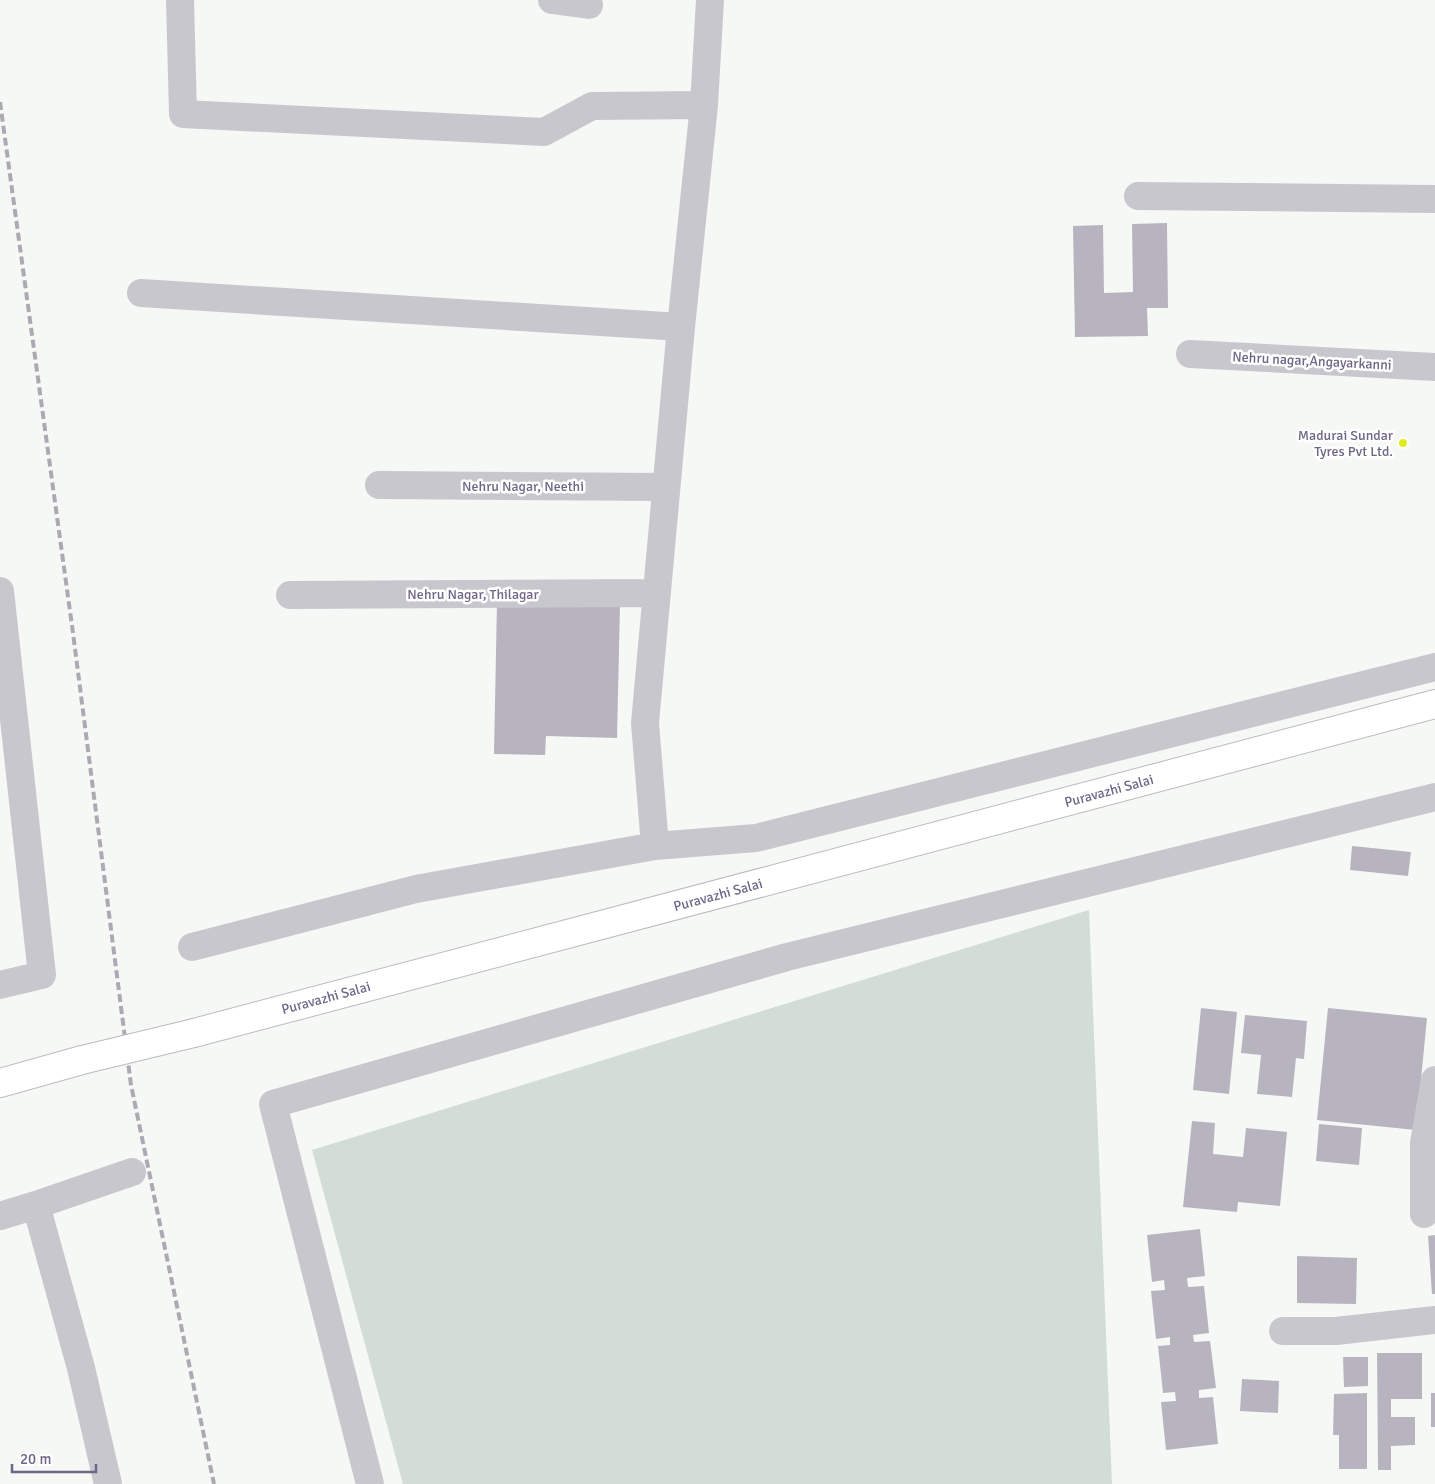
<svg xmlns="http://www.w3.org/2000/svg" width="1435" height="1484" font-family="Signika,sans-serif">
<style>
.green{fill:#d3ddd8}
.building{fill:#b7b4c0}
.lines{fill:none;stroke-linecap:round;stroke-linejoin:round}
.primary-casing{stroke:#bcbac2;stroke-width:30}
.street{stroke:#c9c7ce;stroke-width:28}
.primary{stroke:#fff;stroke-width:28}
.rail{stroke:#aca9b4;stroke-width:4;stroke-dasharray:8 4;stroke-linecap:butt}
.primary-bridge-casing{stroke:#bcbac2;stroke-width:30;stroke-linecap:butt}
.primary-bridge{stroke:#fff;stroke-width:28}
.poi-dot{fill:#dfeb22;stroke:#fff;stroke-width:2}
.labels{text-anchor:middle;dominant-baseline:central;stroke-width:5;stroke-linejoin:round;paint-order:stroke}
.street-label{font-size:14px;fill:#6e6587;stroke:#fff}
.poi-label{font-size:14px;fill:#6e6587;stroke:#fff;text-anchor:end}
</style>
<rect width="100%" height="100%" fill="#f5f8f4"/>
<path class="green" d="M1089 910 1112 1484H403L312 1150Z"/>
<path class="building" d="M1167 223 1168 308H1147L1148 336 1075 337 1073 226 1103 225 1104 293 1133 292 1132 224Z
M497 602 620 605 617 738 546 736 545 755 494 754Z
M1352 846 1411 852 1408 876 1350 870Z
M1201 1008 1237 1012 1229 1094 1193 1090Z
M1328 1008 1427 1018 1416 1130 1317 1120Z
M1245 1015 1307 1021 1304 1059 1296 1058 1292 1097 1257 1094 1261 1055 1241 1053Z
M1192 1121 1215 1123 1213 1154 1243 1157 1246 1128 1287 1132 1280 1206 1238 1202 1237 1212 1183 1207Z
M1319 1124 1362 1128 1359 1165 1316 1161Z
M1200 1229 1205 1276 1187 1278 1188 1287 1204 1286 1209 1333 1193 1335 1194 1342 1210 1341 1216 1388 1199 1390V1398L1213 1397 1218 1444 1166 1450 1161 1402 1176 1401 1175 1392 1163 1393 1158 1346 1170 1345V1337L1156 1339 1151 1291 1165 1290 1164 1280 1152 1282 1147 1235Z
M1435 1235V1294H1432L1428 1236Z
M1297 1256 1357 1258 1356 1304 1297 1303Z
M1377 1353H1422V1399H1391V1417H1415V1445L1391 1446V1470H1378Z
M1343 1357H1368V1386L1344 1387Z
M1242 1379 1279 1381 1278 1413 1240 1411Z
M1367 1393V1469H1339V1435H1333L1334 1394Z
M1431 1393H1435V1427H1431Z"/>
<g class="lines">
<g class="primary-casing">
<path id="primary" d="M194 1033 1435 704
M0 1083 82 1060"/>
</g>
<path class="street" d="M180 0 183 114 544 132 592 106 704 105
M552 0 589 5
M710 0 704 105 681 327 645 723 655 846 756 838 1435 667
M1138 196 1435 199
M141 293 681 327
M1190 354 1435 367
M379 485 666 487
M0 591 42 975 0 985
M290 595 657 593
M192 947 416 889 655 846
M36 1205 132 1172
M1424 1214V1143L1435 1080
M0 1216 36 1205 81 1368 108 1484
M1283 1331H1336L1435 1320
M370 1484 273 1104 787 957 1435 797"/>
<use href="#primary" class="primary"/>
<path class="rail" d="M0 102 73 633 131 1085 214 1484"/>
<g class="primary-bridge-casing">
<path id="primary-bridge" d="M82 1060 194 1033"/>
</g>
<use href="#primary-bridge" class="primary-bridge"/>
</g>
<circle class="poi-dot" cx="1403" cy="443" r="5"/>
<g class="labels">
<g class="street-label">
<text transform="translate(1312 361) rotate(3)">Nehru nagar,Angayarkanni</text>
<text x="523" y="486">Nehru Nagar, Neethi</text>
<text x="473" y="594">Nehru Nagar, Thilagar</text>
<text transform="translate(1109 791) rotate(-15)">Puravazhi Salai</text>
<text transform="translate(718 895) rotate(-15)">Puravazhi Salai</text>
<text transform="translate(326 998) rotate(-15)">Puravazhi Salai</text>
</g>
<g class="poi-label">
<text x="1393" y="435">Madurai Sundar<tspan x="1393" dy="16">Tyres Pvt Ltd.</tspan></text>
</g>
</g>
<path d="M12 1464v8h84v-8" fill="none" stroke="#6e6587" stroke-width="2.5"/>
<text x="20" y="1464" font-size="15" fill="#6e6587" stroke="#ffffff" stroke-width="4" paint-order="stroke">20 m</text>
</svg>
